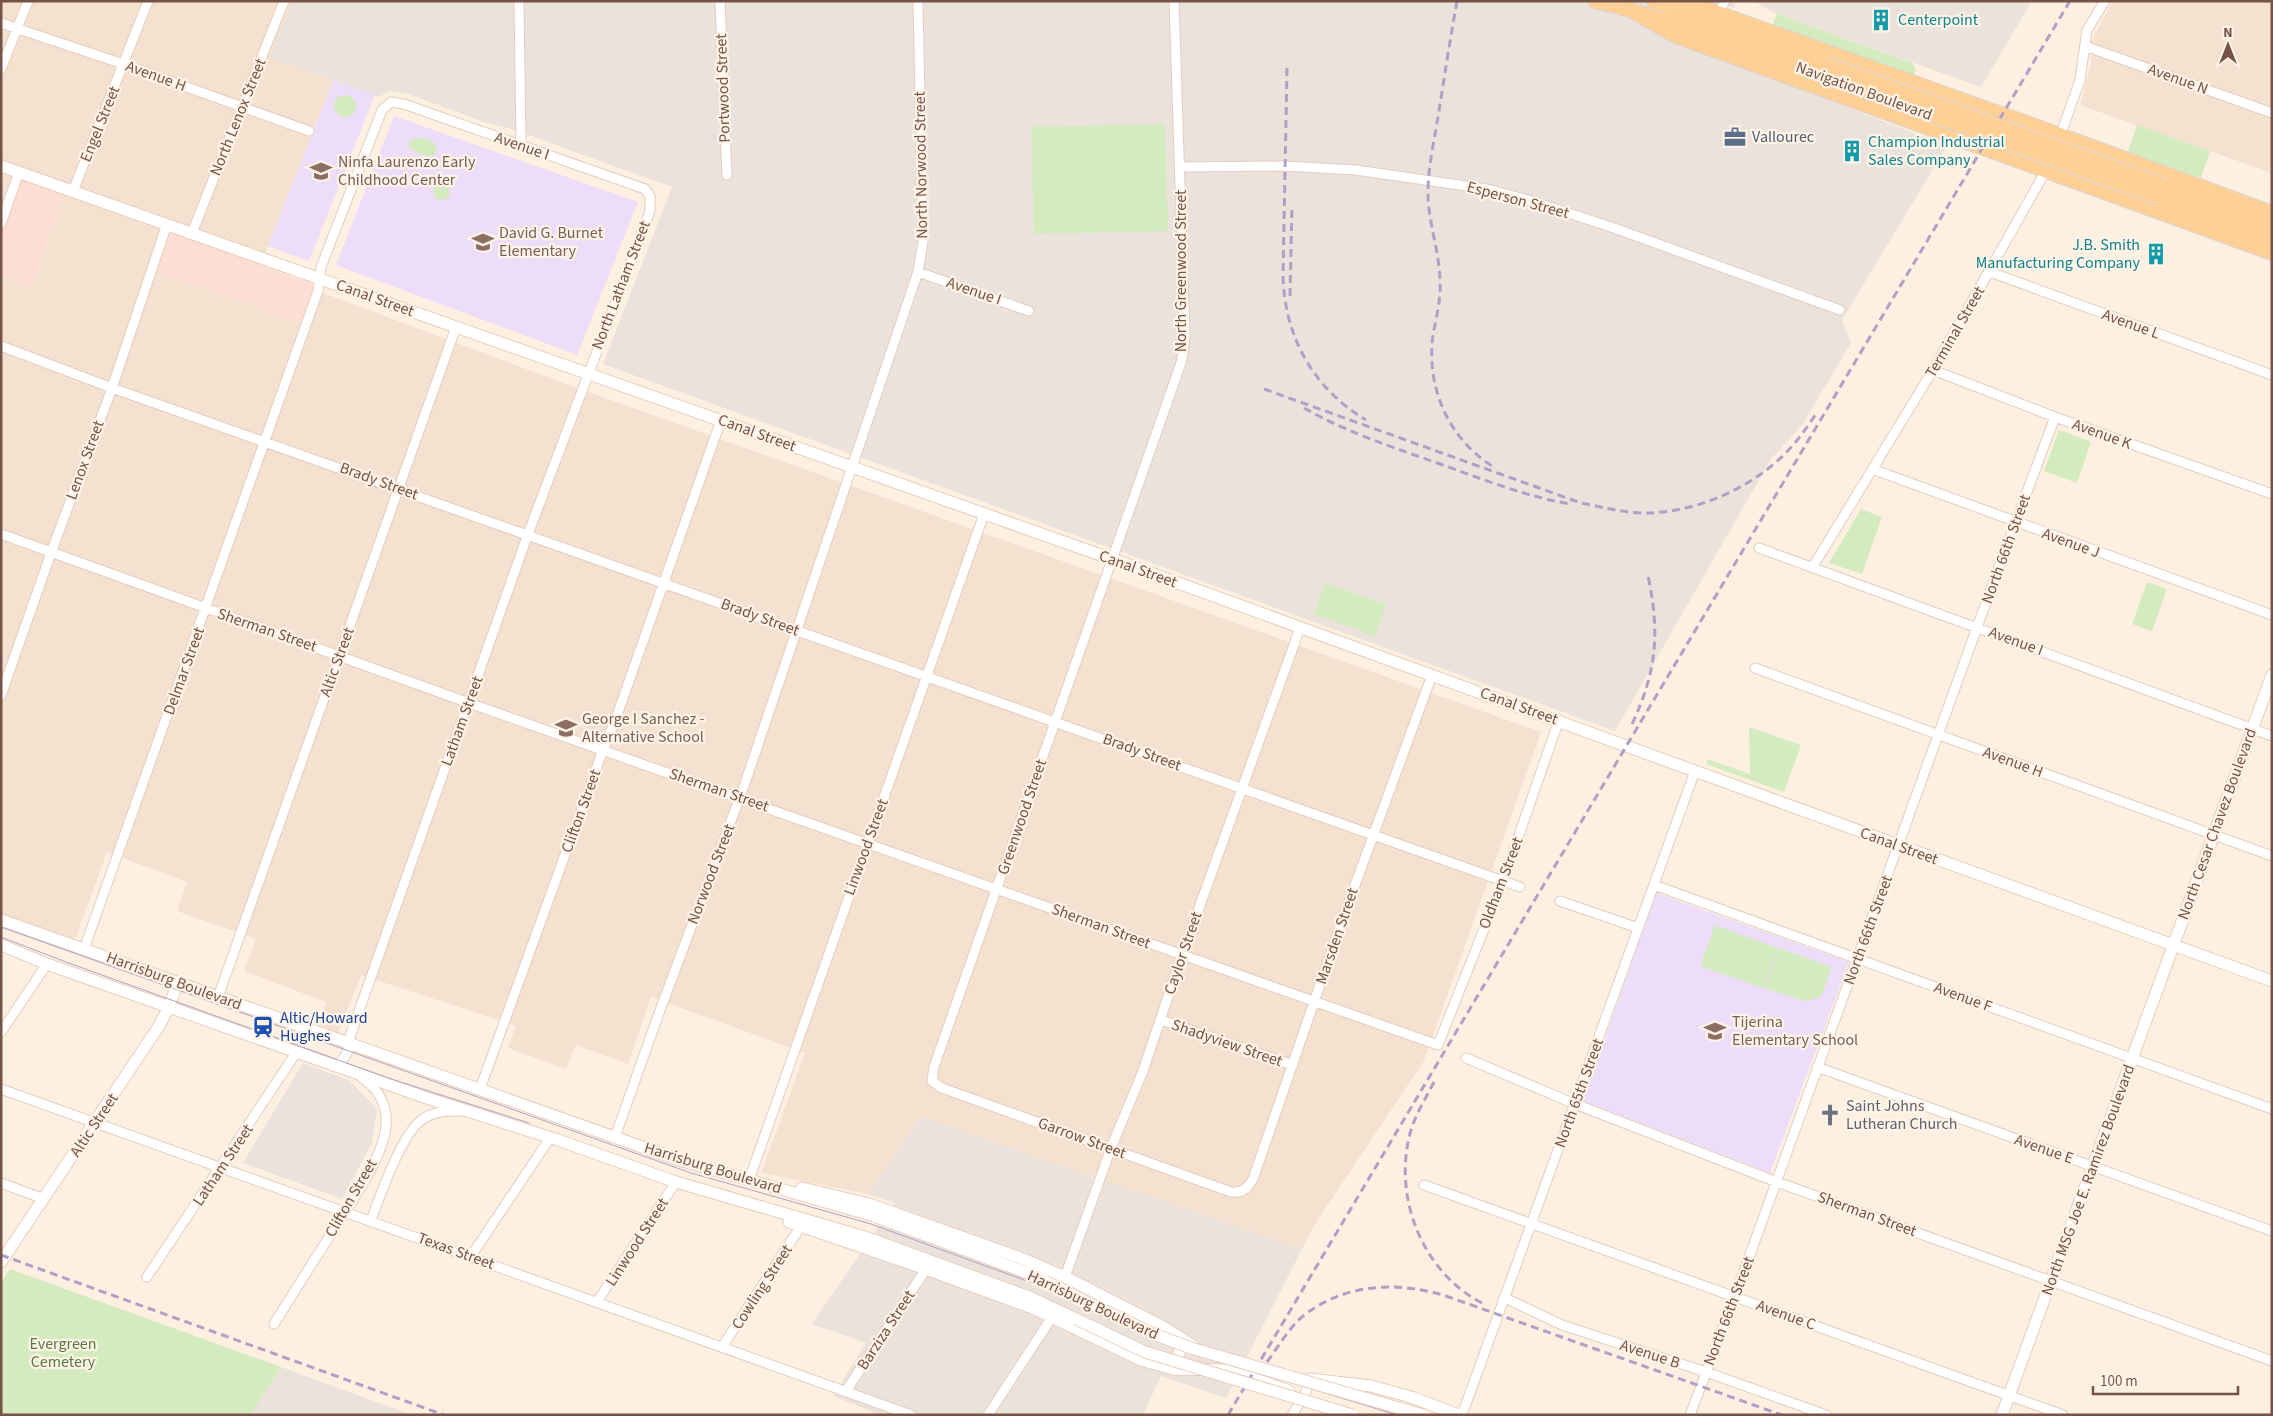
<svg xmlns="http://www.w3.org/2000/svg" width="2273" height="1416" font-family="'Source Sans 3',sans-serif">
<style>
.residential{fill:#f5e1cf}
.commercial{fill:#feddd3}
.industrial{fill:#ebe2dc}
.education{fill:#edddf9}
.green{fill:#d4ebbf}
.lines{fill:none;stroke-linecap:round;stroke-linejoin:round}
.street-casing{stroke:#e3cdbf;stroke-width:11}
.secondary-casing{stroke:#e9cdbc;stroke-width:13}
.primary-casing{stroke:#dbd3cf;stroke-width:16}
.street{stroke:#fff;stroke-width:9}
.secondary{stroke:#fff;stroke-width:11}
.primary{stroke:#ffd096;stroke-width:14}
.tram{stroke:#b19fc6;stroke-width:1}
.rail{stroke:#b19fc6;stroke-width:3;stroke-dasharray:8 5;stroke-linecap:butt}
.secondary-bridge-casing{stroke:#e9cdbc;stroke-width:13;stroke-linecap:butt}
.primary-bridge-casing{stroke:#dbd3cf;stroke-width:16;stroke-linecap:butt}
.secondary-bridge{stroke:#fff;stroke-width:11}
.primary-bridge{stroke:#ffd096;stroke-width:14}
.labels{text-anchor:middle;dominant-baseline:central;stroke-width:4.5;stroke-linejoin:round;paint-order:stroke}
.culture-label{font-size:16px;fill:#0d838f;stroke:#fff4e7;text-anchor:start}
.street-label{font-size:16px;fill:#755447;stroke:#fff4e7}
.service-label{font-size:16px;fill:#4e5e75;stroke:#fff4e7;text-anchor:start}
.education-label{font-size:16px;fill:#785e54;stroke:#fff4e7;text-anchor:start}
.transit-label{font-size:16px;fill:#164399;stroke:#fff4e7;text-anchor:start}
.worship-label{font-size:16px;fill:#5b616d;stroke:#fff4e7;text-anchor:start}
.park-label{font-size:16px;fill:#557b3e;stroke:#fff4e7}
</style>
<rect width="100%" height="100%" fill="#fdf0e0"/>
<path class="residential" d="M1 1H292L271 58 333 81 259 269 566 384 1541 732 1424 1061 1316 1222 1302 1249 921 1117 868 1194 761 1173 805 1053 651 997 628 1064 576 1045 566 1069 508 1048 516 1026 361 975 337 1036 315 1028 326 1002 244 971 256 939 177 911 187 882 107 852 75 940 1 914Z
M2113 1H2272V173L2080 105 2091 64V41Z"/>
<path class="commercial" d="M20 180 63 195 31 287 1 276V234Z
M170 233 315 285 302 323 156 271Z"/>
<path class="industrial" d="M292 1H1735L1734 8 1718 2 1695 48 1947 146 1842 320 1851 343 1802 425 1771 459 1615 731 603 364 672 187 509 128 487 123 408 94 389 91 379 97 270 58Z
M1754 1H2032L1981 87 1777 14Z
M303 1063 349 1080 377 1109 372 1143 342 1199 243 1163Z
M921 1117 1302 1249 1226 1398 1161 1376 1143 1415H880L833 1396 866 1343 812 1324 895 1203 868 1194Z
M281 1367 412 1415H251Z"/>
<path class="education" d="M333 81 375 95 309 261 268 246Z
M394 116 638 202 577 355 336 265Z
M1656 893 1849 962 1770 1173 1583 1101Z"/>
<path class="green" d="M1777 14 1912 63 1916 68 1915 73 1911 76 1774 25 1773 21Z
M334 106a11 11 0 1 1 22 0a11 11 0 1 1-22 0Z
M1165 124 1168 231 1034 234 1031 127Z
M2137 125 2210 151 2201 178 2128 152Z
M421 138 430 140 435 144 437 152 433 156 420 155 408 147V143L413 139Z
M445 179 452 184 448 191 450 193 449 197 440 201 437 200 433 193 437 180Z
M2059 430 2091 442 2077 483 2044 471Z
M1861 509 1882 517 1862 574 1829 563Z
M2147 582 2167 589 2152 631 2132 624Z
M1325 583 1386 604 1375 636 1314 614Z
M1749 727 1801 745 1784 792 1706 764 1708 759 1750 774Z
M1715 925 1778 948 1763 988 1700 966Z
M1779 948 1832 967 1821 997 1804 1001 1764 988Z
M10 1269 281 1367 251 1415H1V1283Z"/>
<g class="lines">
<g class="street-casing">
<path id="street" d="M519 1 521 146
M720 1 727 175
M1174 1 1185 337 1182 360 934 1067 932 1081 942 1088 1231 1192C1243 1193 1247 1189 1253 1179L1343 918 1432 675
M1719 13 1725 1
M1 23 123 64 309 131
M2085 46 2272 113
M1 69 28 1
M2059 139 2080 80 2087 30 2105 1
M1180 167 1285 166 1356 170 1487 189 1532 201 1614 228 1840 310
M73 191 148 1
M1 223 19 172
M192 233 284 1
M918 272 1029 311
M1990 272 2272 375
M1 346 112 388 1520 887
M1933 370 2055 417 2272 494
M1872 469 2272 615
M1 534 469 703 1438 1045 1503 881 1559 720
M1759 548 2272 736
M1812 568 1933 370 2048 167
M1755 668 2272 856
M1 695 51 553 112 388 167 224
M1654 885 2272 1109
M1560 901 1638 928
M84 949 318 291 321 267 382 110 391 102 404 104 645 189 650 196V211L528 534 348 1042V1051L338 1067
M218 997 456 327
M1161 1020 1293 1065
M1 1032 47 964
M1466 1058 1575 1104 1777 1182 2272 1361
M1817 1067 2272 1231
M1 1089 911 1415
M480 1089 603 750 615 721 721 420
M615 1137 659 1013 744 786 918 272 923 242 918 1
M749 1180 984 514
M1 1183 44 1199
M1424 1185 2063 1415
M371 1221C379 1198 403 1131 423 1119 435 1111 446 1111 460 1111
M471 1256 550 1138
M147 1277 296 1053
M1065 1277 1111 1148 1143 1071 1182 955 1300 628
M1505 1298 1562 1325 1706 1372 1826 1415
M597 1302 676 1182
M274 1324C294 1292 314 1260 335 1228 352 1201 373 1172 383 1141 391 1116 384 1092 362 1078
M722 1347 801 1226
M846 1391 926 1269
M988 1415 1052 1317
M1292 1415 1303 1398 1311 1379
M1462 1415 1695 771
M1690 1415 1735 1296 1996 575 2055 417"/>
</g>
<g class="secondary-casing">
<path id="secondary" d="M1 166 1112 559 2272 981
M1 920 679 1160 871 1215 1033 1275 1083 1300
M1 945 47 964 427 1098 558 1140 676 1182 865 1237 1029 1297 1076 1319
M802 1188 869 1204 1023 1259 1065 1277 1163 1327 1193 1346
M789 1222 926 1269 1033 1308 1141 1360 1173 1369 1230 1370 1289 1391
M1 1262 159 1026 169 1007 178 982
M1173 1369 1184 1340
M1309 1379 1371 1386 1411 1397 1459 1415
M2002 1415 2272 675"/>
</g>
<g class="primary-casing">
<path id="primary" d="M1595 1C1673 19 1747 49 1822 75
M1654 1 1826 64
M1684 1 2060 135 2272 213
M1627 8 1676 36 2272 253
M2165 186 2272 225
M2160 198 2272 240"/>
</g>
<use href="#street" class="street"/>
<use href="#secondary" class="secondary"/>
<use href="#primary" class="primary"/>
<path class="tram" d="M1 927 691 1173 871 1224 1035 1284 1127 1328 1172 1346 1397 1415
M1 937 66 962 391 1079 529 1123"/>
<path class="rail" d="M1457 1C1450 40 1444 79 1438 117 1434 142 1428 167 1428 193 1428 223 1440 252 1440 283 1441 300 1436 318 1433 335 1426 387 1448 438 1492 466
M1287 68 1283 277C1285 338 1314 389 1366 420
M1290 296 1292 206
M1264 389 1581 503C1602 507 1623 513 1645 513 1698 513 1759 485 1793 445 1802 435 1809 424 1816 414
M1304 408C1348 433 1395 448 1443 465 1485 480 1527 497 1571 504
M1632 724C1657 671 1660 632 1648 576
M1434 1082C1425 1100 1413 1118 1409 1138 1394 1202 1425 1275 1484 1304
M1 1255 444 1415
M1267 1362C1278 1347 1289 1328 1303 1316 1344 1284 1395 1281 1443 1295L1782 1415
M1228 1415 2070 1"/>
<g class="secondary-bridge-casing">
<path id="secondary-bridge" d="M1083 1300 1154 1334 1191 1348 1423 1415
M1076 1319 1145 1352 1352 1415"/>
</g>
<g class="primary-bridge-casing">
<path id="primary-bridge" d="M1826 64 2165 186
M1822 75 2160 198"/>
</g>
<use href="#secondary-bridge" class="secondary-bridge"/>
<use href="#primary-bridge" class="primary-bridge"/>
</g>
<defs>
<g id="building-bare" transform="scale(1.725)"><path d="M-4-6H4V6H1V3H-1V6H-4ZM-2.5-4.3h1.7v1.8h-1.7ZM.8-4.3h1.7v1.8H.8ZM-2.5-1h1.7V.8h-1.7ZM.8-1h1.7V.8H.8Z" fill="#0f9aa8" stroke="#fff4e7" stroke-width="2.5" paint-order="stroke"/></g>
<g id="office-bare" transform="scale(1.725)"><path d="M-6-3h4V-5.5h4V-3h4V5H-6ZM-1-4.5V-3h2v-1.5ZM-6 0V1H6V0Z" fill="#5c6f8a" stroke="#fff4e7" stroke-width="2.5" paint-order="stroke"/></g>
<g id="school-bare" transform="scale(1.725)"><path d="M0-5L7-2L0 1L-7-2ZM-4 1L0 2.5L4 1V4Q0 6-4 4Z" fill="#8d6e63" stroke="#fff4e7" stroke-width="2.5" paint-order="stroke"/></g>
<g id="station-bare" transform="scale(1.725)"><path d="M-3-6H3Q5-6 5-4V2Q5 4 3 4L4.5 6H3L1.5 4h-3L-3 6H-4.5L-3 4Q-5 4-5 2V-4Q-5-6-3-6ZM-3.5-4v3h7v-3ZM-3.5 1v1.5H-2V1ZM2 1v1.5H3.5V1Z" fill="#1a4fb4" stroke="#fff4e7" stroke-width="2.5" paint-order="stroke"/></g>
<g id="church-bare" transform="scale(1.725)"><path d="M-1.2-6h2.4v3.5h3.3v2.4h-3.3V6h-2.4V-.1h-3.3v-2.4h3.3Z" fill="#6b7280" stroke="#fff4e7" stroke-width="2.5" paint-order="stroke"/></g>
</defs>
<g fill-rule="evenodd">
<use href="#building-bare" x="1881" y="20"/>
<use href="#office-bare" x="1735" y="137"/>
<use href="#building-bare" x="1852" y="151"/>
<use href="#school-bare" x="321" y="171"/>
<use href="#school-bare" x="483" y="242"/>
<use href="#building-bare" x="2156" y="254"/>
<use href="#school-bare" x="566" y="728"/>
<use href="#station-bare" x="263" y="1027"/>
<use href="#school-bare" x="1715" y="1031"/>
<use href="#church-bare" x="1830" y="1115"/>
</g>
<g class="labels">
<g class="culture-label">
<text x="1898" y="20">Centerpoint</text>
<text x="1868" y="142">Champion Industrial<tspan x="1868" dy="18">Sales Company</tspan></text>
<text x="2140" y="245" text-anchor="end">J.B. Smith<tspan x="2140" dy="18">Manufacturing Company</tspan></text>
</g>
<g class="street-label">
<text transform="translate(156 76) rotate(20)">Avenue H</text>
<text transform="translate(2178 79) rotate(20)">Avenue N</text>
<text transform="translate(723 88) rotate(-92)">Portwood Street</text>
<text transform="translate(1864 91) rotate(20)">Navigation Boulevard</text>
<text transform="translate(238 117) rotate(-68)">North Lenox Street</text>
<text transform="translate(100 124) rotate(-68)">Engel Street</text>
<text transform="translate(522 146) rotate(19)">Avenue I</text>
<text transform="translate(921 165) rotate(-91)">North Norwood Street</text>
<text transform="translate(1518 200) rotate(15)">Esperson Street</text>
<text transform="translate(1181 271) rotate(-90)">North Greenwood Street</text>
<text transform="translate(621 285) rotate(-69)">North Latham Street</text>
<text transform="translate(974 291) rotate(19)">Avenue I</text>
<text transform="translate(375 298) rotate(20)">Canal Street</text>
<text transform="translate(2131 324) rotate(20)">Avenue L</text>
<text transform="translate(1955 332) rotate(-60)">Terminal Street</text>
<text transform="translate(757 433) rotate(20)">Canal Street</text>
<text transform="translate(2102 434) rotate(20)">Avenue K</text>
<text transform="translate(85 460) rotate(-70)">Lenox Street</text>
<text transform="translate(379 481) rotate(20)">Brady Street</text>
<text transform="translate(2071 543) rotate(20)">Avenue J</text>
<text transform="translate(2006 549) rotate(-70)">North 66th Street</text>
<text transform="translate(1138 569) rotate(20)">Canal Street</text>
<text transform="translate(760 617) rotate(20)">Brady Street</text>
<text transform="translate(267 630) rotate(19)">Sherman Street</text>
<text transform="translate(2016 641) rotate(20)">Avenue I</text>
<text transform="translate(337 662) rotate(-70)">Altic Street</text>
<text transform="translate(184 671) rotate(-70)">Delmar Street</text>
<text transform="translate(1519 706) rotate(20)">Canal Street</text>
<text transform="translate(462 721) rotate(-70)">Latham Street</text>
<text transform="translate(1142 752) rotate(20)">Brady Street</text>
<text transform="translate(2013 762) rotate(20)">Avenue H</text>
<text transform="translate(719 790) rotate(19)">Sherman Street</text>
<text transform="translate(581 811) rotate(-70)">Clifton Street</text>
<text transform="translate(1022 817) rotate(-71)">Greenwood Street</text>
<text transform="translate(2217 824) rotate(-70)">North Cesar Chavez Boulevard</text>
<text transform="translate(1899 846) rotate(20)">Canal Street</text>
<text transform="translate(866 847) rotate(-70)">Linwood Street</text>
<text transform="translate(711 874) rotate(-69)">Norwood Street</text>
<text transform="translate(1501 883) rotate(-69)">Oldham Street</text>
<text transform="translate(1101 926) rotate(20)">Sherman Street</text>
<text transform="translate(1868 930) rotate(-70)">North 66th Street</text>
<text transform="translate(1337 936) rotate(-71)">Marsden Street</text>
<text transform="translate(1183 953) rotate(-71)">Caylor Street</text>
<text transform="translate(174 981) rotate(20)">Harrisburg Boulevard</text>
<text transform="translate(1963 997) rotate(20)">Avenue F</text>
<text transform="translate(1227 1043) rotate(19)">Shadyview Street</text>
<text transform="translate(1579 1093) rotate(-70)">North 65th Street</text>
<text transform="translate(94 1125) rotate(-56)">Altic Street</text>
<text transform="translate(1082 1138) rotate(20)">Garrow Street</text>
<text transform="translate(2044 1149) rotate(19)">Avenue E</text>
<text transform="translate(223 1165) rotate(-56)">Latham Street</text>
<text transform="translate(713 1168) rotate(17)">Harrisburg Boulevard</text>
<text transform="translate(2088 1180) rotate(-70)">North MSG Joe E. Ramirez Boulevard</text>
<text transform="translate(351 1198) rotate(-60)">Clifton Street</text>
<text transform="translate(1867 1214) rotate(20)">Sherman Street</text>
<text transform="translate(637 1242) rotate(-57)">Linwood Street</text>
<text transform="translate(456 1251) rotate(20)">Texas Street</text>
<text transform="translate(762 1287) rotate(-57)">Cowling Street</text>
<text transform="translate(1093 1305) rotate(25)">Harrisburg Boulevard</text>
<text transform="translate(1729 1311) rotate(-69)">North 66th Street</text>
<text transform="translate(1786 1315) rotate(20)">Avenue C</text>
<text transform="translate(886 1330) rotate(-57)">Barziza Street</text>
<text transform="translate(1650 1354) rotate(18)">Avenue B</text>
</g>
<g class="service-label">
<text x="1752" y="137">Vallourec</text>
</g>
<g class="education-label">
<text x="338" y="162">Ninfa Laurenzo Early<tspan x="338" dy="18">Childhood Center</tspan></text>
<text x="499" y="233">David G. Burnet<tspan x="499" dy="18">Elementary</tspan></text>
<text x="582" y="719">George I Sanchez -<tspan x="582" dy="18">Alternative School</tspan></text>
<text x="1732" y="1022">Tijerina<tspan x="1732" dy="18">Elementary School</tspan></text>
</g>
<g class="transit-label">
<text x="280" y="1018">Altic/Howard<tspan x="280" dy="18">Hughes</tspan></text>
</g>
<g class="worship-label">
<text x="1846" y="1106">Saint Johns<tspan x="1846" dy="18">Lutheran Church</tspan></text>
</g>
<g class="park-label">
<text x="63" y="1344">Evergreen<tspan x="63" dy="18">Cemetery</tspan></text>
</g>
</g>
<rect width="2273" height="1416" fill="none" stroke="#755447" stroke-width="5"/>
<g transform="translate(2228 45)" stroke="#fff4e7" stroke-width="4" paint-order="stroke">
<path d="M0-4L9 19L0 12L-9 19Z" fill="#755447"/>
<text y="-8" font-size="14" font-weight="bold" text-anchor="middle" fill="#755447">N</text>
</g>
<path d="M2093 1386v8h145v-8" fill="none" stroke="#755447" stroke-width="2.5"/>
<text x="2100" y="1386" font-size="15" fill="#755447" stroke="#fff4e7" stroke-width="4" paint-order="stroke">100 m</text>
</svg>
